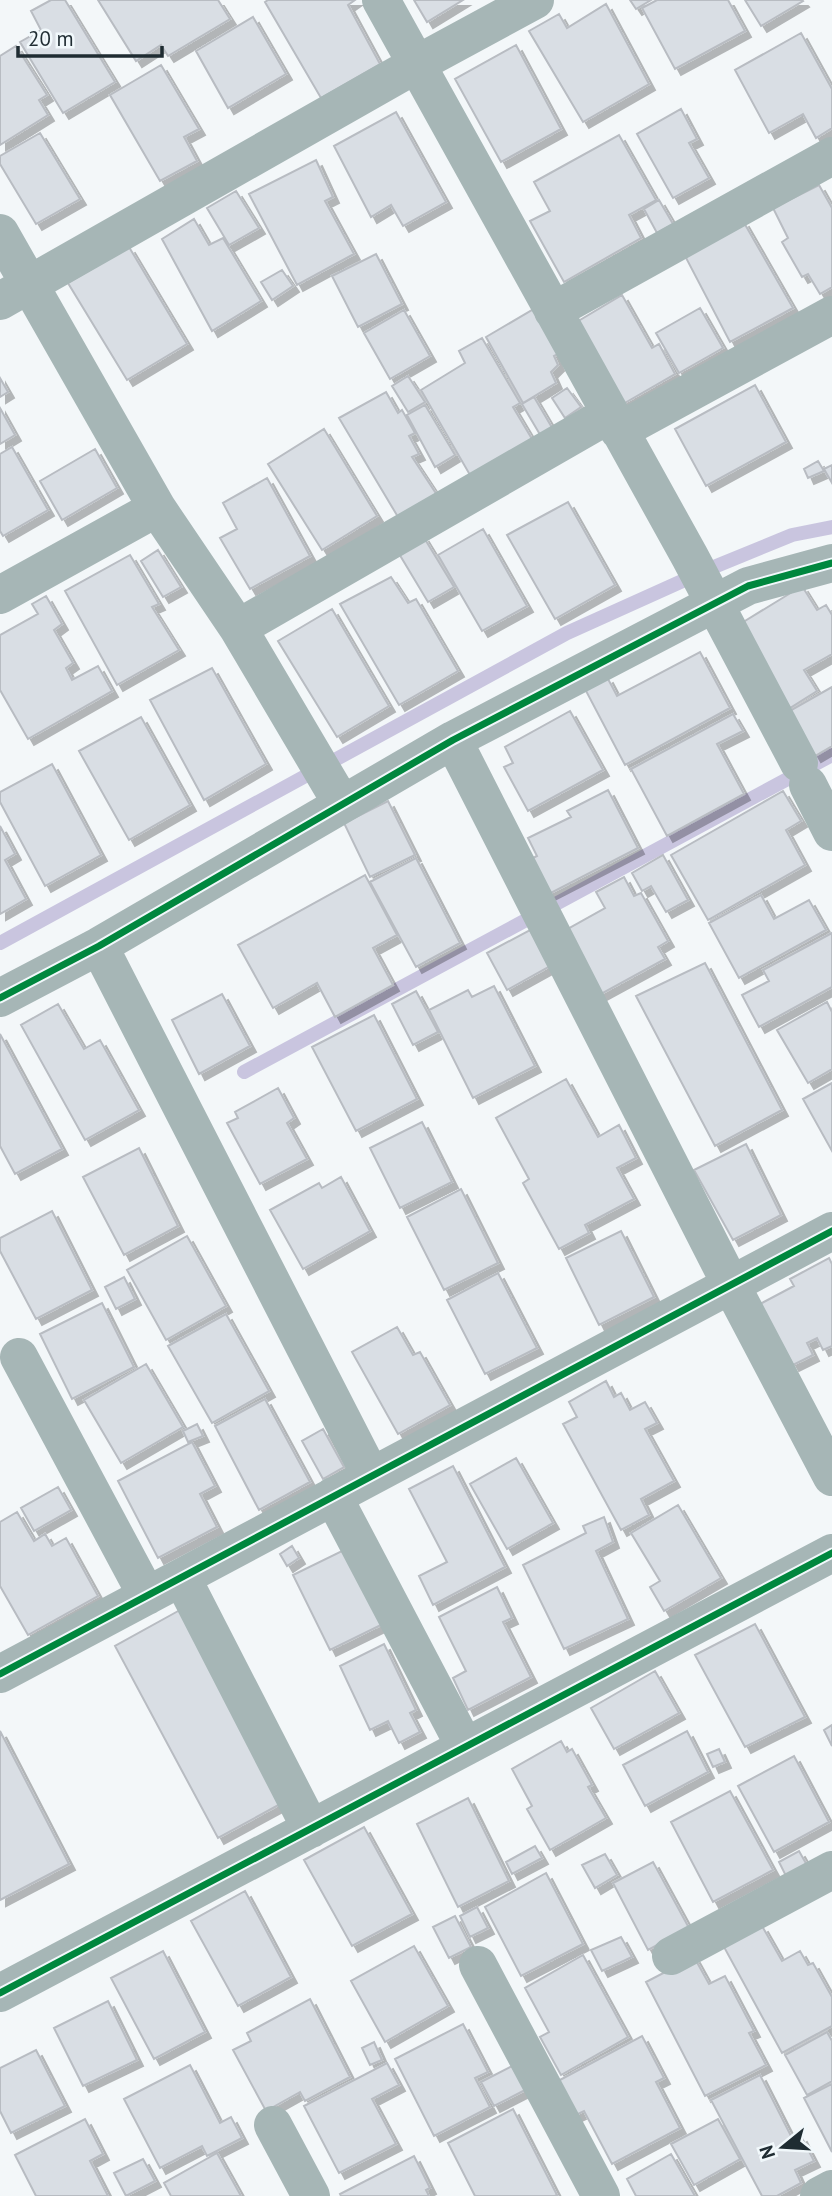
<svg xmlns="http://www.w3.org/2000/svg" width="832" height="2196" font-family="'PT Sans',sans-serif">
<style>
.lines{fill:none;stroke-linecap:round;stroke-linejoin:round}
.stream{stroke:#c9c5df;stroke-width:14}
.building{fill:#d9dee4;stroke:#b8bcc2;stroke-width:2;filter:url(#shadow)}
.street{stroke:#a6b6b6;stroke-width:38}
.cycleway-casing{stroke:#f1f8fb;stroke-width:11}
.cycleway{stroke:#00873e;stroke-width:7}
</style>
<defs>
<filter id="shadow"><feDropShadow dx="6" dy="6" stdDeviation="0" flood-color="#0004"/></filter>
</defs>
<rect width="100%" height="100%" fill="#f3f7f9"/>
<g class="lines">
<path class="stream" d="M0 943 567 633 709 569 792 535 832 527
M244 1072 832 755"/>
</g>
<path class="building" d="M51 0H65L115 82 63 113 20 42 41 30 31 11Z
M98 0H218L230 19 168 56 161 45 136 61Z
M268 0H355L348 5 380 64 321 98 265 2Z
M414 0H463L427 22Z
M630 0H651L636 9Z
M657 0H728L745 31 675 69 642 8Z
M745 0H802L803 1 761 26Z
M606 4 649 84 583 122 529 31 559 14 567 28Z
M253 17 286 74 228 108 196 51Z
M801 33 832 89V128L816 138 803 114 769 133 735 70Z
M516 45 561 129 501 162 455 79Z
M16 46 47 95 39 100 48 115 0 145V56Z
M161 65 199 129 184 137 197 161 160 181 110 95Z
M681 109 697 139 689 143 709 178 673 198 637 134Z
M396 112 446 202 403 226 391 205 371 217 334 146Z
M40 133 80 199 36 224 0 164V156Z
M619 135 656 200 629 215 641 238 564 282 530 221 550 211 534 182Z
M316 160 333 197 325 201 354 254 297 285 249 194Z
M819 185 832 208V287L820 294 808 274 802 277 782 242 788 238 773 208Z
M236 191 259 228 229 245 207 208Z
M659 200 673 224 657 233 644 209Z
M194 219 209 245 223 238 261 301 212 331 162 239Z
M743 221 793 308 730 342 684 254Z
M129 247 187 344 127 380 68 283Z
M376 254 402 304 358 327 332 276Z
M282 270 293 286 272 300 261 282Z
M622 295 652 348 659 344 675 374 623 404 575 323Z
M539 306 564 351 554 356 558 365 551 372 556 383 523 403 486 337Z
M700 308 723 348 679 373 656 333Z
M404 310 430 356 390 379 364 333Z
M482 338 520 403 513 407 532 439 470 475 421 390 465 363 459 351Z
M408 376 425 402 408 412 392 386Z
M0 378 8 392 0 397Z
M755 385 786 442 706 486 675 429Z
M567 388 581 407 565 418 552 398Z
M386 392 398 413 402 410 415 433 409 436 419 454 412 457 437 495 398 517 339 418Z
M534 397 554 431 542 438 522 404Z
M425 405 455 455 435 467 407 415Z
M0 408 15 435 0 444Z
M324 429 377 516 322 550 268 464Z
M12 447 48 510 3 536 0 531V454Z
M95 449 117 488 62 520 40 481Z
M818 461 824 471 808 478 804 469Z
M832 465V483L824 469Z
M267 478 310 556 250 589 220 538 237 529 223 503Z
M568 502 615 585 555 619 507 535Z
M483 529 527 606 482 631 438 555Z
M423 536 454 587 428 602 398 552Z
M158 550 181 587 163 597 141 561Z
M130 555 159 604 152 607 179 650 117 685 65 591Z
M391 577 408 603 416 599 458 671 399 705 340 604Z
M802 586 817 610 826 605 832 615V654L804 670 817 691 790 708 740 624Z
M46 596 62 624 54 630 73 663 66 668 72 680 98 666 112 691 28 739 0 690V635L38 614 32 604Z
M332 609 389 706 337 737 278 641Z
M700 652 730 708 625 765 585 689 607 677 617 696Z
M212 668 266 764 204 800 150 700Z
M832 687V746L815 756 790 711Z
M570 711 603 770 528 811 504 767 513 763 505 747Z
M733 714 743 731 717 744 744 794 667 836 631 769Z
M141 717 190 805 129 840 79 751Z
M52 764 101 855 45 886 0 802V792Z
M608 790 638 848 545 896 527 861 537 856 528 838 571 817 567 811Z
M783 791 801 821 786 830 805 865 708 920 671 855Z
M388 801 415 855 370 877 344 823Z
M0 826 15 854 5 860 26 899 0 914Z
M663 855 688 900 666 912 651 886 642 891 632 873Z
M416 858 460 943 416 967 370 882Z
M365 875 397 935 373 948 393 985 335 1017 317 983 273 1008 238 945Z
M624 877 634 896 641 893 668 941 658 947 665 959 601 994 566 930 605 908 596 892Z
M761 895 774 919 809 900 826 930 739 978 709 923Z
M530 930 550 966 507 990 487 953Z
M832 933V987L759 1027 742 995 769 981 763 970Z
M705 963 782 1110 715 1146 636 996Z
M494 986 535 1066 473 1098 429 1010 468 990 472 997Z
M416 991 438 1032 413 1045 392 1004Z
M222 994 250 1046 199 1074 172 1020Z
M827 1002 832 1012V1069L808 1083 777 1030Z
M58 1004 84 1049 100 1040 139 1110 85 1140 21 1025Z
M374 1015 417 1099 356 1131 312 1047Z
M0 1034 62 1149 15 1174 0 1146Z
M566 1079 598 1137 619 1125 636 1158 617 1168 634 1199 585 1225 589 1233 559 1249 523 1183 529 1179 496 1118Z
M832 1083V1151L803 1099Z
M278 1088 294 1118 287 1123 307 1159 260 1184 227 1123 238 1118 235 1112Z
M422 1122 452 1182 400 1208 370 1148Z
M746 1144 781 1215 733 1240 694 1170Z
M139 1148 178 1226 124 1255 83 1177Z
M341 1177 370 1231 303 1269 270 1210 319 1183 322 1188Z
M461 1189 498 1263 444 1290 407 1217Z
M52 1211 92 1290 36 1319 0 1251V1238Z
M621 1231 654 1297 599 1325 566 1258Z
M187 1236 226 1306 166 1340 127 1270Z
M829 1258 832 1264V1346L823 1350 817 1338 807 1343 813 1355 793 1365 760 1304 794 1286 790 1279Z
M498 1273 537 1348 485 1374 447 1300Z
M124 1277 135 1299 116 1309 105 1287Z
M102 1303 134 1367 72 1399 40 1334Z
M226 1314 269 1391 212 1423 168 1346Z
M397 1327 413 1355 420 1352 450 1405 398 1434 352 1352Z
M146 1364 183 1427 121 1463 84 1400Z
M606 1381 614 1397 621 1393 630 1410 645 1402 657 1423 645 1429 674 1481 641 1499 649 1515 621 1530 563 1424 577 1417 569 1402Z
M265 1399 310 1482 259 1510 215 1426Z
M197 1424 203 1436 188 1442 183 1431Z
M323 1429 344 1467 323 1479 302 1441Z
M192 1442 215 1486 200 1494 217 1527 158 1558 118 1481Z
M516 1458 553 1523 507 1549 470 1484Z
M453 1466 505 1567 433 1605 419 1576 447 1562 409 1489Z
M58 1487 71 1510 34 1531 21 1508Z
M678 1505 721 1578 664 1611 650 1587 660 1581 631 1533Z
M17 1512 34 1541 45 1534 52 1546 66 1538 98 1596 28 1635 0 1586V1522Z
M604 1517 613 1542 596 1551 628 1619 564 1649 523 1565 586 1533 583 1526Z
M292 1546 299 1558 287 1566 280 1554Z
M344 1550 383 1624 330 1650 293 1575Z
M497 1587 512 1618 503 1622 531 1677 468 1710 453 1678 466 1671 439 1617Z
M180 1610 284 1802 218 1838 115 1646Z
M755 1624 805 1717 745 1747 695 1655Z
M384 1644 416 1710 410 1713 420 1732 399 1743 388 1721 370 1730 340 1666Z
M655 1671 679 1713 614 1749 591 1708Z
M832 1725V1746L824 1730Z
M0 1731 69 1864 0 1900Z
M687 1731 708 1772 645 1806 623 1765Z
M561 1741 567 1752 572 1749 592 1785 588 1787 606 1818 550 1850 527 1809 532 1806 512 1769Z
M719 1749 725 1762 713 1767 707 1754Z
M794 1756 829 1822 774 1852 738 1786Z
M730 1791 773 1870 713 1902 671 1822Z
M468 1798 509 1881 458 1907 417 1824Z
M364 1827 412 1914 352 1946 304 1860Z
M535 1846 542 1858 512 1874 506 1862Z
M799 1851 808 1867 787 1878 779 1862Z
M605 1854 617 1875 595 1888 582 1865Z
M653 1862 689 1928 648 1950 613 1883Z
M546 1873 583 1944 521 1976 485 1907Z
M245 1891 291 1977 238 2006 191 1921Z
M477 1907 488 1928 470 1937 460 1916Z
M455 1916 471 1947 449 1958 433 1927Z
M762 1926 782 1961 800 1951 808 1965 813 1963 832 1997V2026L782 2053 724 1947Z
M621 1937 632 1957 602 1971 591 1950Z
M414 1946 448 2006 385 2042 351 1981Z
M163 1951 205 2032 154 2059 111 1978Z
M583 1955 628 2037 561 2075 540 2037 549 2032 525 1988Z
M694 1957 709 1984 725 1976 754 2031 749 2033 766 2065 705 2096 646 1982Z
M310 1999 350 2077 305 2101 300 2092 266 2111 233 2050 251 2041 247 2033Z
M108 2001 137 2060 83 2086 54 2028Z
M463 2024 488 2072 475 2078 490 2107 434 2136 395 2059Z
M827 2032 832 2041V2081L807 2095 785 2055Z
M642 2036 664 2078 656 2082 680 2128 612 2164 584 2111 576 2115 558 2081Z
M374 2042 382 2060 370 2065 362 2048Z
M36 2050 65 2106 11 2133 0 2111V2068Z
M387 2063 399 2085 372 2099 396 2144 339 2173 304 2106Z
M516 2064 529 2088 494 2106 481 2082Z
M190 2065 220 2123 231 2117 242 2138 207 2156 202 2146 160 2168 124 2099Z
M760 2075 793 2140 801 2136 814 2161 795 2170 801 2183 777 2196H762L711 2100Z
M832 2084V2152L804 2098Z
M513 2109 557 2195 555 2196H475L448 2143Z
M85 2119 103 2154 90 2161 108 2196H36L15 2155Z
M718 2119 740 2159 694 2185 671 2144Z
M217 2153 241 2196H171L164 2183Z
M671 2154 695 2196H636L627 2179Z
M414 2156 430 2188 426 2190 429 2196H341L340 2194Z
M143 2159 155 2181 126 2196 114 2173Z"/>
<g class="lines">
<path class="street" d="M381 0 690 557 799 763
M0 233 157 508 238 628 342 804
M0 301 417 64 535 0
M553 311 832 156
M619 431 832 315
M0 595 157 508
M238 628 610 414
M453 740 730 1283 832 1477
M808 785 832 832
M99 946 371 1476
M0 998 99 946 453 740 748 586 832 563
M19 1357 147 1596
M333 1496 465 1747
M182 1578 311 1829
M0 1674 832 1231
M671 1956 832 1870
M478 1965 601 2196
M0 1993 832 1553
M273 2125 311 2196
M819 2196 832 2189"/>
<g class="cycleway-casing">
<path id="cycleway" d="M0 998 99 946 453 740 748 586 832 563
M0 1674 832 1231
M0 1993 832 1553"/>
</g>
<use href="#cycleway" class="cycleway"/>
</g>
<g transform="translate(783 2147) rotate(252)" stroke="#f1f8fb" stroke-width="5" paint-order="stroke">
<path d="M0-5L12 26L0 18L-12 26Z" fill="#1f2c32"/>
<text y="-10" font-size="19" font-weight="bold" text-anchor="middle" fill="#1f2c32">N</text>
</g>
<path d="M18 46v10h144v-10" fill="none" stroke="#1f2c32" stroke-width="3.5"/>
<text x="28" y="46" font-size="21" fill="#1f2c32" stroke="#f1f8fb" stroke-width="5" paint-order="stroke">20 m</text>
</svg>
